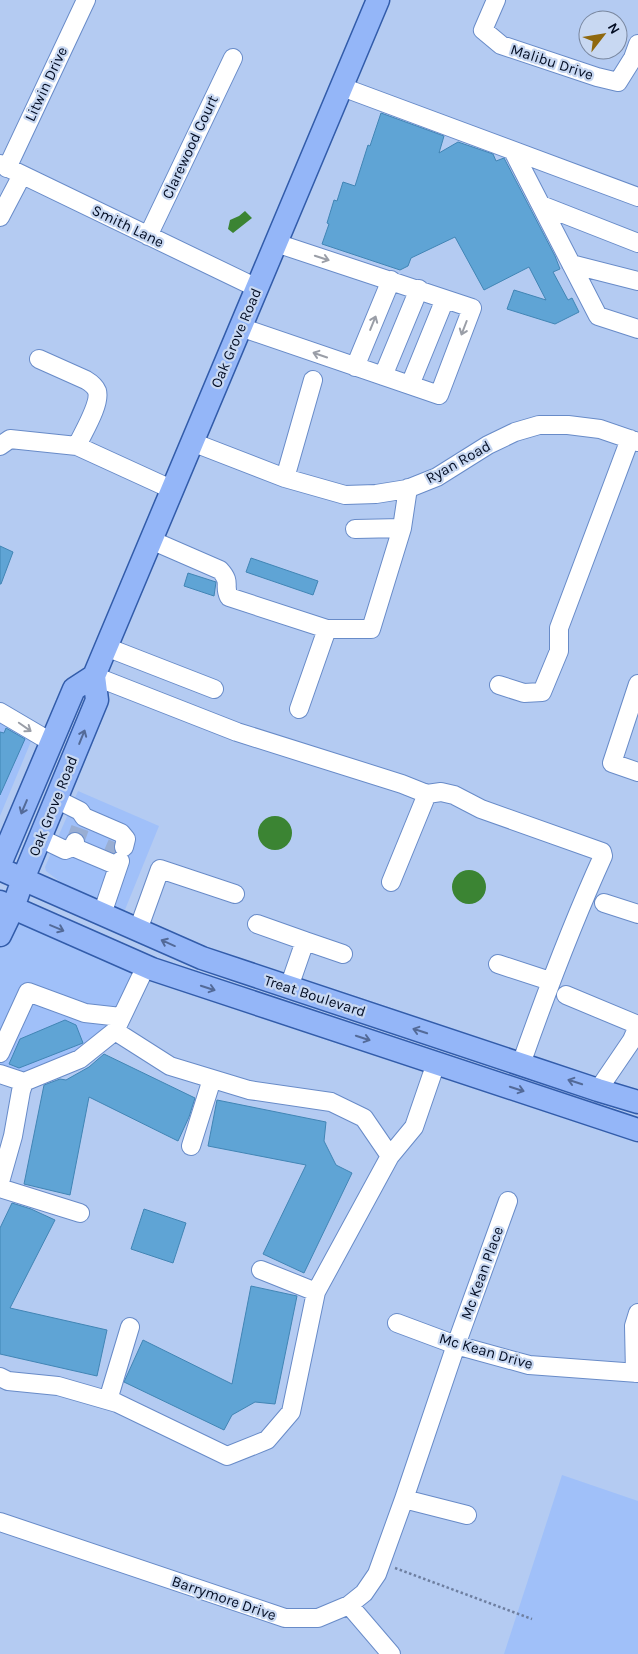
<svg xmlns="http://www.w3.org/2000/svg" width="638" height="1654" font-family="Karla,sans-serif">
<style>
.built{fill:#a0c0f9}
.water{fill:#3b8433}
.building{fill:#5fa4d5;stroke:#4185b5}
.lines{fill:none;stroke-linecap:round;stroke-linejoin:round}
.minor-tunnel{stroke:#99aed3;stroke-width:18;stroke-dasharray:18 9;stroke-linecap:butt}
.minor-casing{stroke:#688bc8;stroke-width:20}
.major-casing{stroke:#325caa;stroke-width:25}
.path{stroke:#6e7fa0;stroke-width:2.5;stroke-dasharray:2.5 2.5;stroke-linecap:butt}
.minor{stroke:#fff;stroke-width:18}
.major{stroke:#94b6f8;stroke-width:22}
.oneway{stroke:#9a9ea7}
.oneway2{stroke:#536a98}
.labels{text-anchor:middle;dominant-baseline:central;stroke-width:4.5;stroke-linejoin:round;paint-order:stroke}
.street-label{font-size:15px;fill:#030d23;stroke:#c8d8f2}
</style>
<rect width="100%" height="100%" fill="#b4cbf2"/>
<path class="built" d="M0 706 37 727 0 816Z
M78 791 159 826 120 922 102 914 46 871 45 867Z
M13 908 146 966 115 1031 34 1076 0 1074V935Z
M562 1475 638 1501V1654H504Z"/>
<path class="water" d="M245 211 252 218 233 233 228 229 230 220 239 216Z
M258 833a17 17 0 1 1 34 0a17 17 0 1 1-34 0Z
M452 887a17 17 0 1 1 34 0a17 17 0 1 1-34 0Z"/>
<path class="building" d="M381 113 444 136 439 153 458 142 493 154 496 161 504 158 555 256 560 269 553 272 568 300 572 298 579 312 555 324 507 309 514 290 546 300 529 267 484 290 455 237 411 258 408 266 400 270 322 244 329 224 327 223 334 200 337 201 343 182 355 186 368 145 370 146Z
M0 546 13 552 1 584H0Z
M251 558 318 581 313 595 246 572Z
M188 573 216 582 214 596 184 586Z
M6 728 25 739 0 795V732L4 733Z
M65 1020 76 1025 83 1043 19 1068 9 1064 20 1039Z
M104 1054 195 1098 189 1117 178 1141 89 1097 70 1195 24 1184 44 1085 60 1079 66 1080 89 1067Z
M217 1100 326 1122 324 1141 336 1165 352 1173 304 1273 263 1254 306 1165 208 1146Z
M12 1203 31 1209 55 1220 10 1308 107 1330 97 1376 0 1354V1228Z
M144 1209 186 1223 173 1263 131 1249Z
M251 1286 297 1296 275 1404 255 1402 232 1415 224 1430 124 1382 143 1340 232 1384Z"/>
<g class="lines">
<path class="minor-tunnel" d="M75 842 80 828
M111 857 117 843"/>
<g class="minor-casing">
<path id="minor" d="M496 0 483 30 501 45 597 77 618 82 633 58 638 44
M342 87 638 197
M513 151 598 316 638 329
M0 164 257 288
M7 168 86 0
M541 205 638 243
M0 217 22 175
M148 236 233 58
M571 264 638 281
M240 327 439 395 472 308 276 243
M39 359 86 380C91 383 95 386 97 391 101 404 82 434 77 446
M355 367 391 280
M383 376 419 289
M410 385 445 299
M192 442 285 478 345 495 376 494 407 489 437 477 488 445 515 432 539 425H568L600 429 638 442
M0 446 10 439 77 446 171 489
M285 478 313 380
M402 528 408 488
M151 540 220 570C232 583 223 585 229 597L327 629 299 709
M327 629H371L402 528 355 529
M106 647 214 689
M94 676 237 732 402 784 427 794 391 882
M638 684 612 763 638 772
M499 685 524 693 542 692 559 651V628L630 439
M0 712 51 742
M427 794 441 792 454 795 481 809 602 852 603 856C572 924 546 993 521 1064
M56 799 80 811 84 817 121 833 126 839 124 847
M40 838 65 850 73 847 75 842
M73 847 118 866
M604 903 638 914
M102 914 120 861
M257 924 305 941
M138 930 160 869 235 894
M498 964 550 981
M289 987 305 941 343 954
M566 995 638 1025
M115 1031 170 1066 249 1090 331 1102 364 1118 390 1156
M0 1053 28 992 85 1013 121 1017
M0 1074 24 1082
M598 1090 632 1040 638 1026
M191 1146 212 1079
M0 1182 13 1136 21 1091 24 1082 80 1059 115 1031 146 966
M0 1188 80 1213
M261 1270 316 1292
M397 1323 456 1345 529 1365 638 1373
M635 1373 634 1326 638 1313
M0 1377 8 1381 58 1386 117 1403 227 1456 267 1440 291 1412 316 1292 390 1156 414 1127 436 1063
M108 1400 130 1327
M404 1499 467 1515
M0 1522 285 1618H318L349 1605 364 1593 377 1574 404 1499 456 1345 508 1201
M349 1605 391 1654"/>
</g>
<g class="major-casing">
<path id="major" d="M0 864 74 689 94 676
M0 869 202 958 598 1090 638 1102
M0 902 152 969 638 1130
M0 935 13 908 23 879 97 700 94 676 378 0"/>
</g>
<path class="path" d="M395 1568 532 1619"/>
<use href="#minor" class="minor"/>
<use href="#major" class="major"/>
</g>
<defs><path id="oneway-shaft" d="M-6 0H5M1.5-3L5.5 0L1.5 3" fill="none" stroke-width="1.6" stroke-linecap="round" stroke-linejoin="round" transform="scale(1.25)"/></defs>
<g class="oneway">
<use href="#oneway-shaft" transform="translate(322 258) rotate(18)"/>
<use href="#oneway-shaft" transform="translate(373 323) rotate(-68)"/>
<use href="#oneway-shaft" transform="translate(464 328) rotate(111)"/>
<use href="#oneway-shaft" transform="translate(320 355) rotate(-161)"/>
<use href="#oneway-shaft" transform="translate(25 727) rotate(35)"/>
</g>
<g class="oneway2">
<use href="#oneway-shaft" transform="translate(82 737) rotate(-68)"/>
<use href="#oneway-shaft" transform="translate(24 807) rotate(113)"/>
<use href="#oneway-shaft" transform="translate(57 928) rotate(23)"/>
<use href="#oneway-shaft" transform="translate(168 943) rotate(-156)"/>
<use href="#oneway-shaft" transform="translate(208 988) rotate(18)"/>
<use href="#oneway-shaft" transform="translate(420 1031) rotate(-162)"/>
<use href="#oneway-shaft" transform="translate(363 1038) rotate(18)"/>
<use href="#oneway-shaft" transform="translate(575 1082) rotate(-162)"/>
<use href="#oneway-shaft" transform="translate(517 1089) rotate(18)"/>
</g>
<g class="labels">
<g class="street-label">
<text transform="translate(552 62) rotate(18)">Malibu Drive</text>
<text transform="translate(46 84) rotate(-65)">Litwin Drive</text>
<text transform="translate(190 147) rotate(-65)">Clarewood Court</text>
<text transform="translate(128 226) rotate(26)">Smith Lane</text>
<text transform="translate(236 338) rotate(-67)">Oak Grove Road</text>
<text transform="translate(458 462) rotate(-29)">Ryan Road</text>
<text transform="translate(53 806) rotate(-68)">Oak Grove Road</text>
<text transform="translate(315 996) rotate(18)">Treat Boulevard</text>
<text transform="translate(482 1273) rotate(-70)">Mc Kean Place</text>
<text transform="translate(486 1351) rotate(16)">Mc Kean Drive</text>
<text transform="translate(224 1598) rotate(19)">Barrymore Drive</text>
</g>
</g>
<g transform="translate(603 35) rotate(59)"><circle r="24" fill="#c8d8f2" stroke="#79879f"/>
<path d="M0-4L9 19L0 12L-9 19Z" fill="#8f680e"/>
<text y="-8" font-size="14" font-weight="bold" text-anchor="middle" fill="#030d23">N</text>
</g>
</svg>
